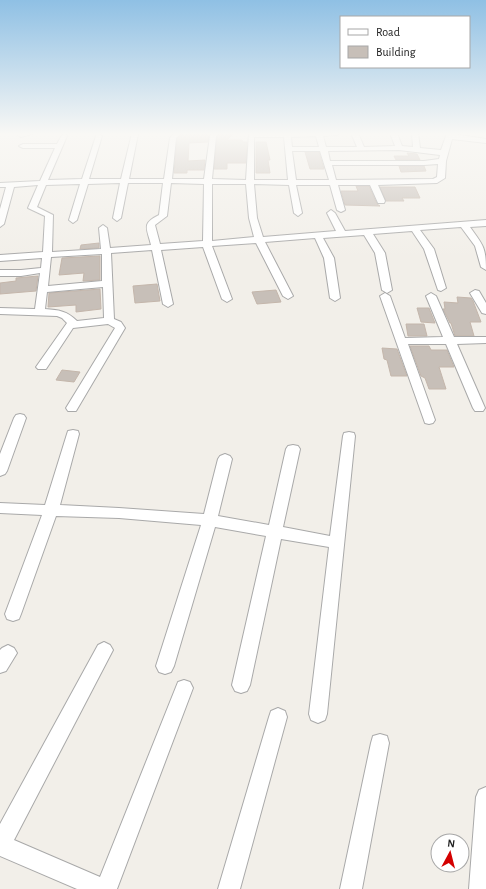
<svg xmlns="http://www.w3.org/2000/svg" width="486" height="889" font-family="'Alegreya Sans',sans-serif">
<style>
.building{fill:#c7bfb8;stroke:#c4b6ab}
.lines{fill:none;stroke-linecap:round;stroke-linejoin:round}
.street-casing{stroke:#a9a9a9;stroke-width:2}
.street{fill:#fff;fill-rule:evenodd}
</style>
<rect width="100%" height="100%" fill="#f2efe9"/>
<path class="building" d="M182 133H210L208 142 189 143 188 161 205 160 204 170H187V173H174L177 139Z
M220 133H234L227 140H242L243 142H247L246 163H227V169H214L217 137Z
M256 142H266L270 160H268L270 173H256Z
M305 152H319L324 169H310Z
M407 153 417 154 420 160H396L394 156H409Z
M399 166H424L426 171 401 172Z
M356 186H369L377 204 380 206 345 205 341 191H358Z
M380 187H415L420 198H402L404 201H386Z
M99 243V248L80 249 81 245Z
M100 256V280L83 281 84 273 59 275 62 258Z
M38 276 36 291 0 294V283L16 281V278Z
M157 284 160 301 135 303 133 286Z
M100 289 101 309 76 312V305L48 307 49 293Z
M276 290 281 302 257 304 252 292Z
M457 297 471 298 473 301 481 322H470L474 336H455L451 323H450L443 309H445L444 302 458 303Z
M417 308H429L435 323 421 322Z
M406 324H424L427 336H408Z
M410 346H429L431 350H447L454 367H439L446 389H429L425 378 421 376Z
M382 348 397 349 407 376H391L387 360 384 359Z
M62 370 80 372 74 382 56 380Z"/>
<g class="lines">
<g class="street-casing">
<path id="street" d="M19 133H35L21 137 18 135Z
M132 133 138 134 129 179H164L170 138 174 133H181L176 138 172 179H204L210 136 212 133H219L216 136 212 179 246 180 249 133H340L337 135 323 136 326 147H357L351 133H358L364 147 395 146 390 133H397L402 146 413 147 412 133H418L420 148 441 150 447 133 486 139V143L452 139 446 161 445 178 437 183 378 185 385 201 384 203H378L370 185H338L345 210 341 212 337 210 330 185H296L302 213 298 216 294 213 289 185 254 184 257 218 263 237 336 231 327 213 331 210 335 213 345 231 486 220V226L470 227C483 245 486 247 486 270L481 267 475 246 461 227 420 230 434 249 446 288 441 291 438 290 424 249 412 231 373 234 385 253 392 290 387 293 382 290 375 253 364 235 323 238 334 258 340 298 335 301 330 298 324 258 315 238 265 242 293 296 288 299 283 296 256 243 212 246 232 299 227 302 222 299 203 247 161 250 173 304 168 307 163 304 152 250 111 253 114 319 121 322 125 328 76 411H68L66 408 115 328 108 324 73 328 46 369H38L36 367 67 323 62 318 57 316 0 314V308L35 309 40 273 21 276H0V270H21L41 268 42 258 0 261V255L43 252 45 216 28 208 38 185 14 187 4 224 0 227V209L6 187H0V183L40 181 55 148H23L19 146 23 144H57L62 135 64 134 67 136 48 180 82 179 96 136 99 134 102 136 89 179H121ZM316 136 319 147H292L291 137ZM254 137H284L288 180H254ZM399 150 440 155 439 159 424 161H330L328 151ZM292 151H320L329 180H296ZM438 164 437 177 433 179 336 180 332 165H424ZM120 183 113 218 117 221 121 218 128 183H163L159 215C141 224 147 228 151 245L110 248 107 228 103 225 99 228 101 249 52 252 53 215 37 207 46 185 80 184 69 220 73 223 77 220 88 184ZM171 183 204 184 203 241 160 244 155 225 167 216ZM212 184H246L249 218 254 237 212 241ZM102 254V281L48 286 51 257ZM103 287 104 318 77 321C67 311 59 310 45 309L47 292Z
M475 290 479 291 486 303V314L482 313 470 293Z
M385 293 390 296 405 338 443 337 426 296 431 293 436 296 454 337H486V343L457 344 485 408 483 411H475L473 408 446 344H408L435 420 433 423 429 424 425 423 380 296Z
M20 414 24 415 26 418 7 471 5 474 0 476V454L14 418 16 415Z
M73 430 78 431 79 434 60 505 119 508 204 514 218 459 220 456 225 454 230 456 232 459 218 516 269 525 286 449 288 446 293 445 298 446 300 449 283 527 330 536 343 436 344 433 349 432 354 433 355 436 327 714 325 720 318 723 311 720 309 714 329 547 281 539 250 685 247 691 241 693 235 691 232 685 266 536 215 527 174 666 171 672 165 674 159 672 156 666 201 525 119 518 56 516 21 614 19 619 13 621 7 619 5 614 42 515 0 513V503L45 505 67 434 68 431Z
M104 642 110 645 113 650 14 840 100 877 178 682 184 680 190 682 193 688 117 889H77L0 856V824L98 645Z
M8 645 14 648 17 653 6 671 0 673V650L2 648Z
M278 708 285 711 287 717 240 889H218L269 717 271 711Z
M380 734 387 736 389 743 362 889H340L371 743 373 736Z
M486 787V889H469L476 797 479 790Z"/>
</g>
<use href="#street" class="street"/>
</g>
<linearGradient id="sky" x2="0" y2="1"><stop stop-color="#8fc0e4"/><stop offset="0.52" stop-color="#f9f8f5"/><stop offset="1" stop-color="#f9f8f5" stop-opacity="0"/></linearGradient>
<rect width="486" height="258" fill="url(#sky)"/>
<rect x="340" y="16" width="130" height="52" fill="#ffffff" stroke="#a7a7a7"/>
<rect x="348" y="29" width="20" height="6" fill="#ffffff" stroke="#a7a7a7"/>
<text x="376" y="36" font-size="12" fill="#222222">Road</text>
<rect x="348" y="46" width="20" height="12" fill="#c7bfb8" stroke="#a7a7a7"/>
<text x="376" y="56" font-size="12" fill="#222222">Building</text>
<g transform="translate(450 853) rotate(7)"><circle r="19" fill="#ffffff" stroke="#a7a7a7"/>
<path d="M0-3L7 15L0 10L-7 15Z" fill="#d40000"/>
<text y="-6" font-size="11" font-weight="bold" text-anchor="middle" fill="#222222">N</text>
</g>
</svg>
